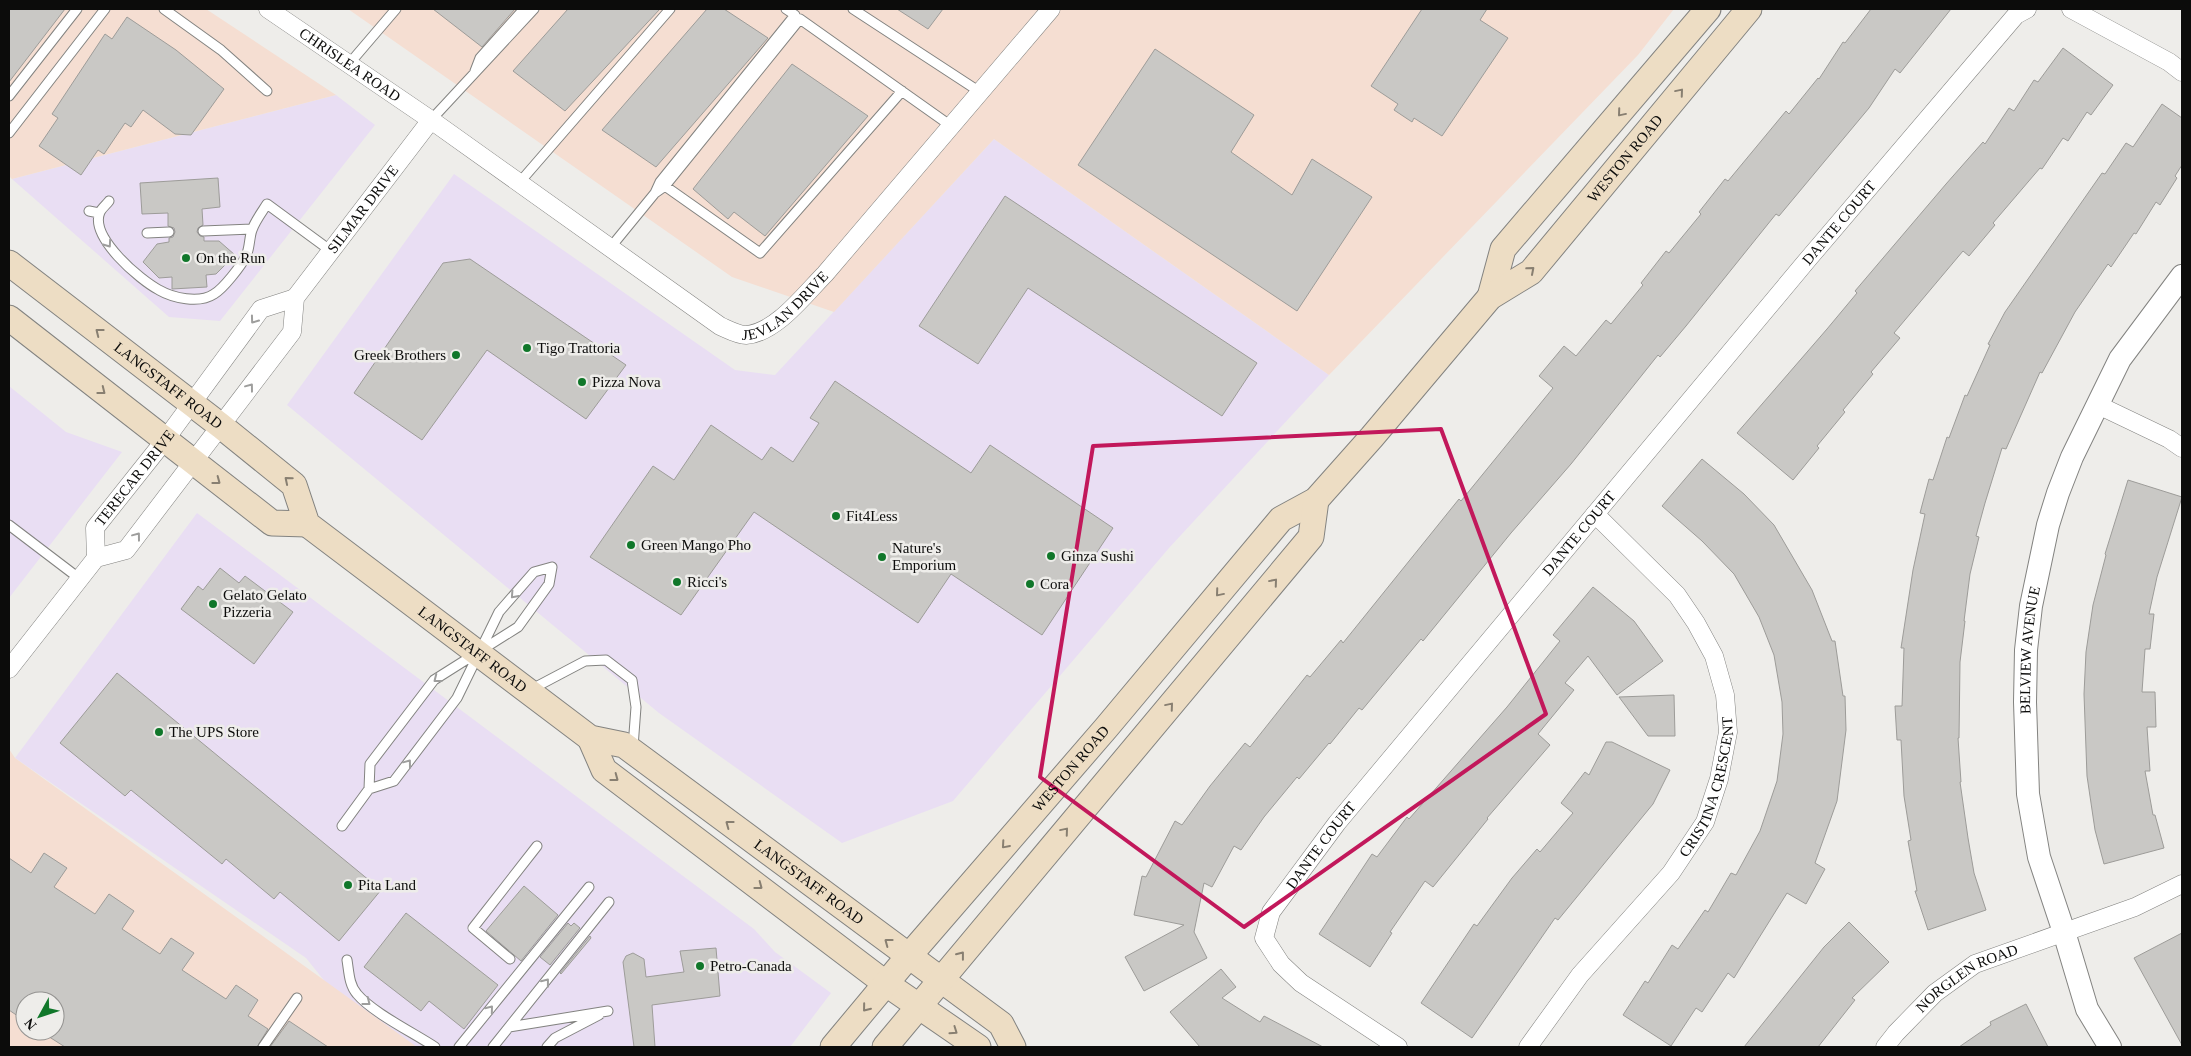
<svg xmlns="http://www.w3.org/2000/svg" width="2191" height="1056" font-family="Georgia,serif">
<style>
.commercial{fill:#e9def3}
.industrial{fill:#f5ded2;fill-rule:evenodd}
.building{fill:#c9c8c5;stroke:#9d9c99}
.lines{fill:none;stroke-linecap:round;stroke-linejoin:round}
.service-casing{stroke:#838380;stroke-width:11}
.minor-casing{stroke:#838380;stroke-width:19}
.tertiary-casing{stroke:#838380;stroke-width:24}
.secondary-casing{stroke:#838380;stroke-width:27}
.service{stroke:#fff;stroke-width:9}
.minor{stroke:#fff;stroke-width:18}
.tertiary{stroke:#fff;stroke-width:22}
.secondary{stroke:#edddc4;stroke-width:25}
.oneway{stroke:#887f71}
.oneway2{stroke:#9e9e9d}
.marked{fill:none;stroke:#c2185b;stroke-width:4;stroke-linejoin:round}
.poi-dot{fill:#10772a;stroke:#eeedea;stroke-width:2}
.labels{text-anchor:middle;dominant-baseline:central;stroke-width:5;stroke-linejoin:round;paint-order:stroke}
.street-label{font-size:15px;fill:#0c0c0b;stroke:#eeedea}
.poi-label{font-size:15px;fill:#0c0c0b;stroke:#eeedea;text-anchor:start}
</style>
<rect width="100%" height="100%" fill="#eeedea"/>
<path class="commercial" d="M336 95 375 125 220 321 169 317 12 179Z
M994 139 1329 375 1169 548 953 801 842 843 659 713 287 405 454 174 735 370 775 375Z
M9 386 66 432 122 452 9 598Z
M197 513 754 929 775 952 831 993 790 1047H416L331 989 306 958 15 758Z"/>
<path class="industrial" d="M9 9H206L336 95 12 179 9 176Z
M348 9H1674L1638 55 1329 375 994 139 834 312 732 277Z
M9 749 15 758 417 1047H9ZM25 1001H55V1031H25Z"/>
<path class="building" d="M9 9H65L9 82Z
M433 9H515L482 47Z
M568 9H660L565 111 513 71Z
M707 9H724L768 38 656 167 602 130Z
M897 9H943L928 29Z
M1422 9H1487L1480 20 1508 38 1442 136 1414 118 1412 122 1394 110 1398 104 1371 86Z
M1871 9H1951L1900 73 1895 69 1869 108 1779 216 1776 214 1686 326 1660 357 1658 355 1571 464 1511 533 1423 641 1421 639 1362 710 1359 708 1330 744 1329 743 1299 779 1297 777 1264 817 1241 850 1234 846 1212 887 1204 883 1194 932 1207 958 1144 991 1125 957 1184 925 1134 915 1142 876 1146 877 1175 821 1182 825 1210 786 1245 743 1250 747 1307 675 1310 677 1341 640 1343 643 1459 499 1461 501 1553 388 1539 376 1564 346 1576 356 1606 320 1611 324 1643 285 1641 283 1666 251 1669 253 1701 214 1699 212 1725 179 1728 181 1786 111 1789 114 1818 78 1819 79 1843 42 1845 43Z
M127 17 176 50 224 89 191 135 175 134 143 110 131 127 125 123 104 154 98 150 81 175 39 146 58 118 52 114 105 34 112 39Z
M2063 48 2113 85 2091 115 2087 112 2068 141 2063 138 2042 169 2040 168 1993 223 1995 225 1969 256 1963 251 1894 333 1900 338 1871 372 1873 374 1843 410 1845 412 1817 446 1819 448 1793 480 1737 433 1827 329 1857 293 1855 291 1946 184 1983 142 1985 144 2009 108 2014 111 2034 80 2038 82Z
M1155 49 1254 115 1231 152 1292 195 1312 159 1372 197 1297 311 1078 165Z
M792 64 868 116 765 236 734 212 728 219 693 189Z
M2162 104 2182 118V165L2175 176 2177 178 2160 205 2156 202 2136 234 2134 233 2111 267 2108 264 2075 312 2042 373 2040 372 2006 449 2002 448 1985 503 1976 536 1979 537 1970 574 1964 621H1965L1960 662 1959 738H1958L1961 782H1960L1968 838 1974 873 1986 910 1928 930 1915 891H1917L1908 841 1911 840 1904 796 1901 740H1897L1895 706H1902L1904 648H1901L1913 570 1925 514 1920 513 1929 479 1933 480 1947 437 1949 438 1965 395 1967 396 1990 345 1988 344 2005 312 2102 173 2105 174 2126 143 2133 147Z
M218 178 220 207 202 209 203 225 198 228 197 232 200 236 204 237V241H219L235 255 216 274 206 275 207 287 172 289V277L159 278 143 262 157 244 169 242V238L173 237 175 232 174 228 168 226V213L142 214 140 183Z
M1005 196 1257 363 1222 416 1028 288 978 364 919 326Z
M470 259 626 365 586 419 487 350 422 440 354 393 443 263Z
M835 381 971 473 990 445 1113 528 1042 635 951 574 918 623 754 512 681 615 590 557 653 466 674 480 711 425 762 460 771 447 793 462 819 423 810 418Z
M1702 459 1744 494 1774 525 1812 590 1832 641H1835L1843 696H1845L1846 730 1837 801 1815 863 1825 869 1806 904 1787 893 1734 978 1728 973 1702 1012 1696 1008 1671 1046 1623 1015 1645 981 1648 983 1672 945 1678 949 1705 910 1708 912 1731 873 1736 875 1760 831 1777 781 1783 734 1782 702 1774 655 1759 617 1734 574 1702 541 1662 506Z
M2128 480 2182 497 2157 577 2149 614H2154L2150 649H2145L2142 692H2155L2156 727H2147L2150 771H2145L2153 815H2155L2164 848 2104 864 2095 830 2087 776 2084 694 2086 652 2093 605 2106 555 2105 554Z
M220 568 239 583 245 576 293 612 254 664 181 609 198 586 203 590Z
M1593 587 1634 621 1663 661 1617 695 1588 656 1565 683 1574 690 1538 734 1550 745 1487 818 1488 819 1433 887 1425 881 1390 932 1392 933 1370 967 1319 934 1372 854 1377 857 1407 817 1409 819 1507 707 1560 641 1553 635Z
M117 673 381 890 339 941 280 892 274 899 226 859 222 864 131 790 125 796 60 743Z
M1674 695 1675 736H1648L1619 697Z
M1606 742H1612L1670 770 1653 804 1558 920 1555 918 1472 1038 1421 1003 1474 924 1477 926 1512 878 1537 849 1540 852 1573 813 1561 803 1585 772 1589 775Z
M44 853 67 868 54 887 95 914 109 894 134 911 122 929 160 954 171 938 194 953 182 970 226 999 236 985 258 1000 248 1016 268 1029 257 1047H65L40 1031H55V1001H25V1021L9 1010V858L31 873Z
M524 886 558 915 521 961 486 931Z
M406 913 498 985 464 1029 429 1001 421 1011 364 967Z
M1849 922 1889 962 1852 998 1855 1000 1818 1047H1744L1824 947Z
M568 923 571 926 574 923 580 928 550 965 540 957Z
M2182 933V1045L2134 958Z
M590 936 591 938 561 974 560 973Z
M716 948 720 996 652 1005 655 1047H634L623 962 626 956 633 953 644 959 646 977 684 972 680 951Z
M1221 969 1236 987 1222 998 1260 1022 1264 1016 1323 1047H1200L1170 1012Z
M2026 1004 2048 1047H1959L1991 1025 1990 1022Z
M289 1021 328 1047H270Z"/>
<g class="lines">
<g class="service-casing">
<path id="service" d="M164 9 221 50 267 91
M786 9 795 15 660 182 655 193 665 186 800 19 951 126
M853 9 980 92
M349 64 396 9
M475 71 480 58 524 9
M9 96 77 9
M431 120 534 9
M9 133 105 9
M519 183 670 9
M665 186 760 253 902 91
M109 201C107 204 102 208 100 212 89 237 140 280 159 290 173 298 199 304 214 294 223 289 241 266 246 256 250 248 249 238 252 230 255 221 262 212 267 204L331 251
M89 211 99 213
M203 231 252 229
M147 233 169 232
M610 248 655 193
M9 525 80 579
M530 690 585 661 606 660 632 680 636 707 633 747
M342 826 369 789 370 764 434 680 518 627 549 584 552 567 534 572 499 612 457 698 394 781 369 789
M510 959 473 928 537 846
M347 960C349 972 349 985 357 994 373 1013 414 1033 435 1047
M509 1027 608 1011
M263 1047 297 998
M459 1047 589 887
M493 1047 609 902
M547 1047 555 1038 599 1015"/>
</g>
<g class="minor-casing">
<g id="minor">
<path id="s1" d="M268 9 431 120 720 326C727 329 738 335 746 335 776 333 805 294 825 274L1051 9"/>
<path d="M2071 9 2169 62 2182 72"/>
<path d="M2098 405 2169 439 2182 448"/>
<path id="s2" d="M96 558 95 528 165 440 261 309 295 298"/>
<path id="s3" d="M9 669 96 558 126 550 292 332 295 298 431 120"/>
<path id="s4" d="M1398 1047 1301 983 1281 964 1264 938 1271 912 1337 823 1809 258 2016 15 2027 9"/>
<path id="s5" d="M1528 1047 1580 975 1671 873 1705 822 1719 779 1728 732 1725 695 1714 656 1696 623 1677 595 1595 514"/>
<path id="s6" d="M1885 1047 1896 1033 1935 993 1975 964 2135 907 2182 884"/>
</g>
</g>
<g class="tertiary-casing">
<g id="tertiary">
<path id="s7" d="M2110 1047 2087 1009 2064 932 2039 857 2028 794 2025 702 2026 650 2031 606 2048 525 2058 493 2072 457 2120 359 2182 276"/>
</g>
</g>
<g class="secondary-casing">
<g id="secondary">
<path id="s8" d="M9 263 221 426 294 485 307 524 590 738 624 745 1001 1024 1013 1047"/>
<path d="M1490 297 1503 249 1708 9"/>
<path d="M9 318 272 523 307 524"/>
<path d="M590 738 604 770 885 983 978 1047"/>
<path id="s9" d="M833 1047 908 957 1106 728 1281 519 1316 500 1372 437 1490 297 1531 272 1749 9"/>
<path d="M885 1047 1311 537 1316 500"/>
</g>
</g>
<use href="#service" class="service"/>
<use href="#minor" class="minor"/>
<use href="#tertiary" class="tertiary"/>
<use href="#secondary" class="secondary"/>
</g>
<defs><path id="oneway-chevron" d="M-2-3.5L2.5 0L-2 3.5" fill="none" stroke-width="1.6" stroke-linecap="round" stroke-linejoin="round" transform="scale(1.25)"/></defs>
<g class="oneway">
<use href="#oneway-chevron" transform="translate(1680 92) rotate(-50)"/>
<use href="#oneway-chevron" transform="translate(1621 113) rotate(130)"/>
<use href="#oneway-chevron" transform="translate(1531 270) rotate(-41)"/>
<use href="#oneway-chevron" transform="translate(99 332) rotate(-142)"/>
<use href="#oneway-chevron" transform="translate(102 391) rotate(38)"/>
<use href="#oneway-chevron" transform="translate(288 480) rotate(-140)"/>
<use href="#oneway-chevron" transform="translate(217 481) rotate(37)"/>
<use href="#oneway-chevron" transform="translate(1274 582) rotate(-50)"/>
<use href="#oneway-chevron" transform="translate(1219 593) rotate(130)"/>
<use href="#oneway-chevron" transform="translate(1170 706) rotate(-50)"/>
<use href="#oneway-chevron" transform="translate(615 778) rotate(37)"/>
<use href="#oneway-chevron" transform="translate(729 824) rotate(-143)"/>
<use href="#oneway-chevron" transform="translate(1065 831) rotate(-50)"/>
<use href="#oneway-chevron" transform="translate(1005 845) rotate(131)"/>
<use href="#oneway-chevron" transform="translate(759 886) rotate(37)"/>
<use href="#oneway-chevron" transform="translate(888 942) rotate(-143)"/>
<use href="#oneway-chevron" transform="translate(961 955) rotate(-52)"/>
<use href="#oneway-chevron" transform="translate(866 1008) rotate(129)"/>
<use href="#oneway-chevron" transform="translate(954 1031) rotate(35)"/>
</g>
<g class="oneway2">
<use href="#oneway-chevron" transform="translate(108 244) rotate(55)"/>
<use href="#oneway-chevron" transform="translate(254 320) rotate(126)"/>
<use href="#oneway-chevron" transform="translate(250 387) rotate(-53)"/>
<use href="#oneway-chevron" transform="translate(137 536) rotate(-53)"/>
<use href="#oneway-chevron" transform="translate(514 595) rotate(132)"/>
<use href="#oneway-chevron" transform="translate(437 679) rotate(142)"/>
<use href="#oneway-chevron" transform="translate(408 763) rotate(-53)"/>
<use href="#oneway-chevron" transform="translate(546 982) rotate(-52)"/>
<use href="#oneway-chevron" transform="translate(367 1002) rotate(38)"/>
<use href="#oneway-chevron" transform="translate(490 1009) rotate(-51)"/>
</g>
<path class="marked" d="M1441 429 1546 714 1244 927 1040 777 1093 446Z"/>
<g class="poi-dot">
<circle cx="186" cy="258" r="5"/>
<circle cx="527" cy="348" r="5"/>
<circle cx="456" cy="355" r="5"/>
<circle cx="582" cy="382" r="5"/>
<circle cx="836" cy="516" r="5"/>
<circle cx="631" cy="545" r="5"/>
<circle cx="1051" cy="556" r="5"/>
<circle cx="882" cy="557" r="5"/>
<circle cx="677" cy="582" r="5"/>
<circle cx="1030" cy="584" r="5"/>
<circle cx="213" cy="604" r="5"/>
<circle cx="159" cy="732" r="5"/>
<circle cx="348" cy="885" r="5"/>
<circle cx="700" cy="966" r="5"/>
</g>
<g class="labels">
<g class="street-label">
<text stroke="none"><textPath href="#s1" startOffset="99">CHRISLEA ROAD</textPath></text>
<text stroke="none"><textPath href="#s9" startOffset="1195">WESTON ROAD</textPath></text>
<text stroke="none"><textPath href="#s3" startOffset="592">SILMAR DRIVE</textPath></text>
<text stroke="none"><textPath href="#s4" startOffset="1095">DANTE COURT</textPath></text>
<text stroke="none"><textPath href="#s1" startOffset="629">JEVLAN DRIVE</textPath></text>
<text stroke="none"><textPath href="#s8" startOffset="201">LANGSTAFF ROAD</textPath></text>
<text stroke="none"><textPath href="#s2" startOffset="94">TERECAR DRIVE</textPath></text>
<text stroke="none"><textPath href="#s4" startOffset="690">DANTE COURT</textPath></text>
<text stroke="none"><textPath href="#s8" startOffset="610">LANGSTAFF ROAD</textPath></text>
<text stroke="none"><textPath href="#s7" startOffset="412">BELVIEW AVENUE</textPath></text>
<text stroke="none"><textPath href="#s9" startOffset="366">WESTON ROAD</textPath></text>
<text stroke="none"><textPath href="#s5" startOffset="321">CRISTINA CRESCENT</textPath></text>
<text stroke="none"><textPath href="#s4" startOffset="285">DANTE COURT</textPath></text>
<text stroke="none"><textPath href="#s8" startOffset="1022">LANGSTAFF ROAD</textPath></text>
<text stroke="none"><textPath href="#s6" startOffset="109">NORGLEN ROAD</textPath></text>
</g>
<g class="poi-label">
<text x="196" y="258">On the Run</text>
<text x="537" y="348">Tigo Trattoria</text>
<text x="446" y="355" text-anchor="end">Greek Brothers</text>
<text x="592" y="382">Pizza Nova</text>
<text x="846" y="516">Fit4Less</text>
<text x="641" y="545">Green Mango Pho</text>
<text x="892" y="548">Nature's<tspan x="892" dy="17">Emporium</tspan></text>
<text x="1061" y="556">Ginza Sushi</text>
<text x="687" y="582">Ricci's</text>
<text x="1040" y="584">Cora</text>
<text x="223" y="595">Gelato Gelato<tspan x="223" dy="17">Pizzeria</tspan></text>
<text x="169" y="732">The UPS Store</text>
<text x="358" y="885">Pita Land</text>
<text x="710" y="966">Petro-Canada</text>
</g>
</g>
<rect width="2191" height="1056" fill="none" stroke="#0c0c0b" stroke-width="20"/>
<g transform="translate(40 1016) rotate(230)"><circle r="24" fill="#eeedea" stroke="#949391"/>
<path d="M0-4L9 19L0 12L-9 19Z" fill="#10772a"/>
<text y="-8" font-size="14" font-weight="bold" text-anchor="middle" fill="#0c0c0b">N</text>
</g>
</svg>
